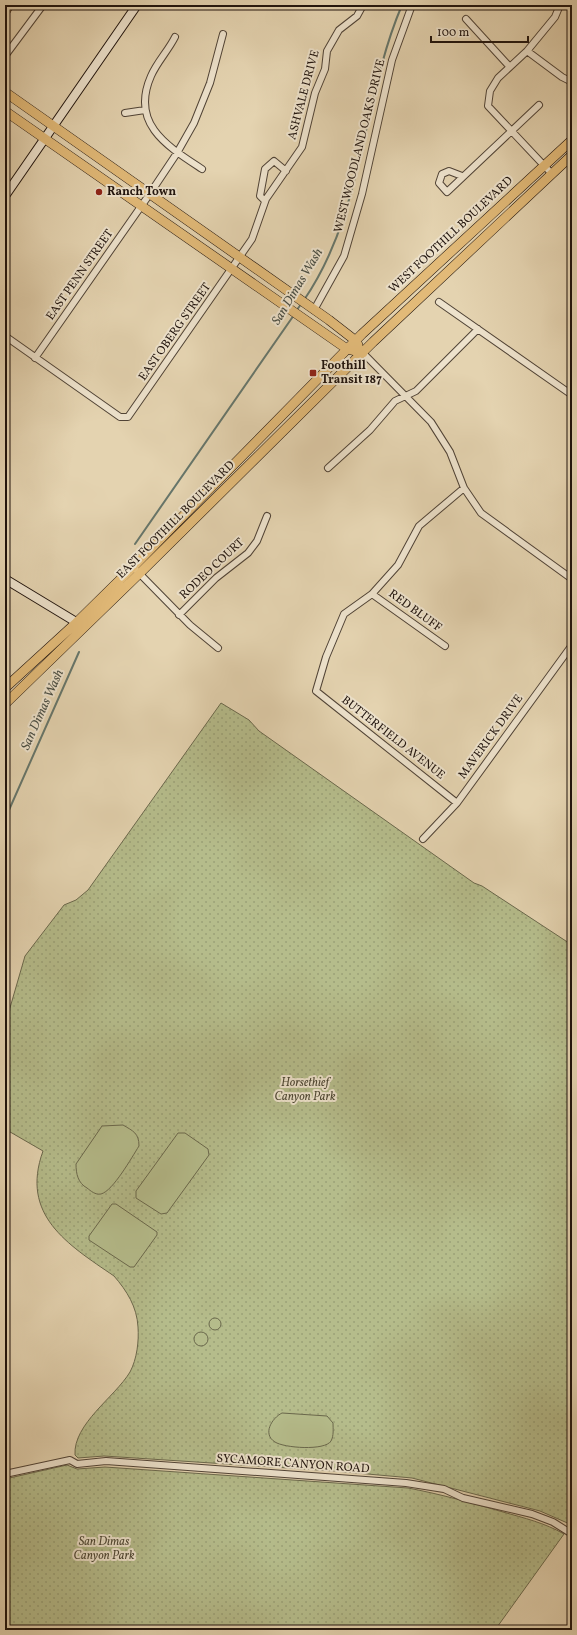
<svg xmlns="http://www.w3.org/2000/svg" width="577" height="1635" font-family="Vollkorn,serif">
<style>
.grass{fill:url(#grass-dots);stroke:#6a684c}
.pitch{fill:#b5bc8b;stroke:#6a684c}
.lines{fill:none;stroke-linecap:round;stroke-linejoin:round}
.stream{stroke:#66766b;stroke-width:2}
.street-casing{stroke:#504336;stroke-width:8}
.secondary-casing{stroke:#1f130d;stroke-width:10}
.primary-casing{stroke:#1f130d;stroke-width:10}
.highway-casing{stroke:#1f130d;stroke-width:12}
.street{stroke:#ede2cc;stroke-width:6}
.secondary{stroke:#ede2cc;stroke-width:8}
.primary{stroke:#e2ba78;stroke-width:9}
.highway{stroke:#e2ba78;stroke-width:11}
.poi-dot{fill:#8f2418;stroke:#ede2cc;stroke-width:1.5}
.labels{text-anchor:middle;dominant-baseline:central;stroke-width:4;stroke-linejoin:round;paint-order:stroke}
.street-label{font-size:12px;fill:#1f130d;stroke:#ede2cc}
.poi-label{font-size:12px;font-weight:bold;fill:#1f130d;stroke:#ede2cc;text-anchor:start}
.park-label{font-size:12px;font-style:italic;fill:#4c4633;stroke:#ede2cc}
.water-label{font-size:13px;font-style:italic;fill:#484d44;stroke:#ede2cc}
</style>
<defs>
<pattern id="grass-dots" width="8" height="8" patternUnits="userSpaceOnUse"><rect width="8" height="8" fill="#b5bc8b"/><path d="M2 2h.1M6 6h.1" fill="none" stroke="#9ba177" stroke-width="1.8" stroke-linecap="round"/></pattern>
</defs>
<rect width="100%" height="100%" fill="#e4d3b0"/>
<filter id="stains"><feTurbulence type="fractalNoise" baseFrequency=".005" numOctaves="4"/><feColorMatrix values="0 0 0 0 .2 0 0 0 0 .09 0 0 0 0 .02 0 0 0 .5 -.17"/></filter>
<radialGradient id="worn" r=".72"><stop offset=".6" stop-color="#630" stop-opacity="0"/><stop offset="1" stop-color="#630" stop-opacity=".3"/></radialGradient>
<path class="grass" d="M221 703 249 720 259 731 474 883 482 886 572 945V1525L540 1511 412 1478 334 1471 104 1456 78 1458 75 1455C73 1424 115 1397 130 1372 137 1359 139 1341 138 1327 137 1307 127 1291 114 1276 67 1244 20 1215 43 1151L5 1129V1025L25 956 64 905 76 900 88 890Z
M67 1465 77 1469 105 1467 408 1488C440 1494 472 1503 503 1512 524 1518 545 1523 564 1534L495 1630H5V1479Z"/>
<path class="pitch" d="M123 1125C133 1131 139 1133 139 1146 132 1157 113 1191 101 1194 95 1195 91 1191 87 1188 78 1183 76 1174 76 1164L102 1126Z
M178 1133H185L208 1149 209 1155 167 1213 161 1214 136 1198V1191Z
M112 1204H116L157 1232V1235L134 1267H130L89 1240V1236Z
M209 1324a6 6 0 1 1 12 0a6 6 0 1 1-12 0Z
M194 1339a7 7 0 1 1 14 0a7 7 0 1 1-14 0Z
M282 1413 327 1416 333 1423C333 1428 334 1436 331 1441 325 1451 284 1448 275 1442 262 1434 272 1418 282 1413Z"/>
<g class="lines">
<path class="stream" d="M304 300C365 211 361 101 402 5
M296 311 302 303
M135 544 294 315
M5 819 79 652"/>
<g class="street-casing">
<path id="street" d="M466 19 509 66
M175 37C168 51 157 62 151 76 130 124 167 146 202 169
M527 51 562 77 572 82
M5 56 43 5
M125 113 145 110
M552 174 488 106 490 91 498 78 527 51 555 17 560 5
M462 176 449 171 442 174 439 183 447 192 539 105
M265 201 260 196 265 169 274 161 286 171
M439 302 572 395
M314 310 344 256 362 194 392 60 412 5
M5 336 120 417H128L252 239 266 199 302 147 315 93 325 69 327 51 339 30 357 16 363 5
M363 353 431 422 450 452 464 488 481 513 572 579
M35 358 149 195 177 153 194 123 210 83 223 34
M328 468 370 430 395 401 416 391 478 329
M137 571 190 625 218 648
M372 594 445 646
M179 615 216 578 248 553 257 541 267 516
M457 803 316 691 326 657 344 614 372 594 398 565 419 526 464 488
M423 839 457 803 572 645
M5 1474 70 1460 77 1464 106 1461 406 1483 444 1489 463 1498 532 1514 553 1522 572 1534"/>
</g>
<g class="secondary-casing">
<path id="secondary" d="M5 196 137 5
M5 579 81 625"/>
</g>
<g class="primary-casing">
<path id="primary" d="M5 92 329 320 356 341 358 345
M5 111 347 349 363 353
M5 688 76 623 133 567 362 334 572 140
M5 704 139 574 373 342 572 155"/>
</g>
<g class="highway-casing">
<path id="highway" d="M5 10 8 5"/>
</g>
<use href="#street" class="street"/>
<use href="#secondary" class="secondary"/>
<use href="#primary" class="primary"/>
<use href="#highway" class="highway"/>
</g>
<g class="poi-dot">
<circle cx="99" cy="192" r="4"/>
<rect x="309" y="369" width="8" height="8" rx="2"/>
</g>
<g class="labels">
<g class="street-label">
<text transform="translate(304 95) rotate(-75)">ASHVALE DRIVE</text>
<text transform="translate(360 146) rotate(-76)">WEST WOODLAND OAKS DRIVE</text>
<text transform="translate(451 235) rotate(-43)">WEST FOOTHILL BOULEVARD</text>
<text transform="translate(80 275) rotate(-55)">EAST PENN STREET</text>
<text transform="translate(175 332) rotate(-55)">EAST OBERG STREET</text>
<text transform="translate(176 520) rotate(-45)">EAST FOOTHILL BOULEVARD</text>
<text transform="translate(212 569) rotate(-43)">RODEO COURT</text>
<text transform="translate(415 611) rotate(36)">RED BLUFF</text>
<text transform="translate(491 737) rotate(-54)">MAVERICK DRIVE</text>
<text transform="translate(393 738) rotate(38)">BUTTERFIELD AVENUE</text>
<text transform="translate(293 1464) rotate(4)">SYCAMORE CANYON ROAD</text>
</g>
<g class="poi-label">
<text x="107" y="192">Ranch Town</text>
<text x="321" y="366">Foothill<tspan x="321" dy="14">Transit 187</tspan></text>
</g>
<g class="park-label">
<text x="305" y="1083">Horsethief<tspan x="305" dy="14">Canyon Park</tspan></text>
<text x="104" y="1542">San Dimas<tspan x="104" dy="14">Canyon Park</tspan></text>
</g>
<g class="water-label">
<text transform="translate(298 287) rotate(-59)">San Dimas Wash</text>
<text transform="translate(43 710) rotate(-66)">San Dimas Wash</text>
</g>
</g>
<rect width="577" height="1635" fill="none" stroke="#e4d3b0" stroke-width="20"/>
<rect x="6" y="6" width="565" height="1623" fill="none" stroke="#1f130d" stroke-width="2"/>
<rect x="10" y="10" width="557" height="1615" fill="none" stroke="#1f130d"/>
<path d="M431 36v6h97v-6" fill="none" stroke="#1f130d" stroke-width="2"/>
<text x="437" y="36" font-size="12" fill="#1f130d" stroke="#ede2cc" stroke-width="3" paint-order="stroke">100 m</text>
<rect width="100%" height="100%" filter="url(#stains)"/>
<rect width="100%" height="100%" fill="url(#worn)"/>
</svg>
